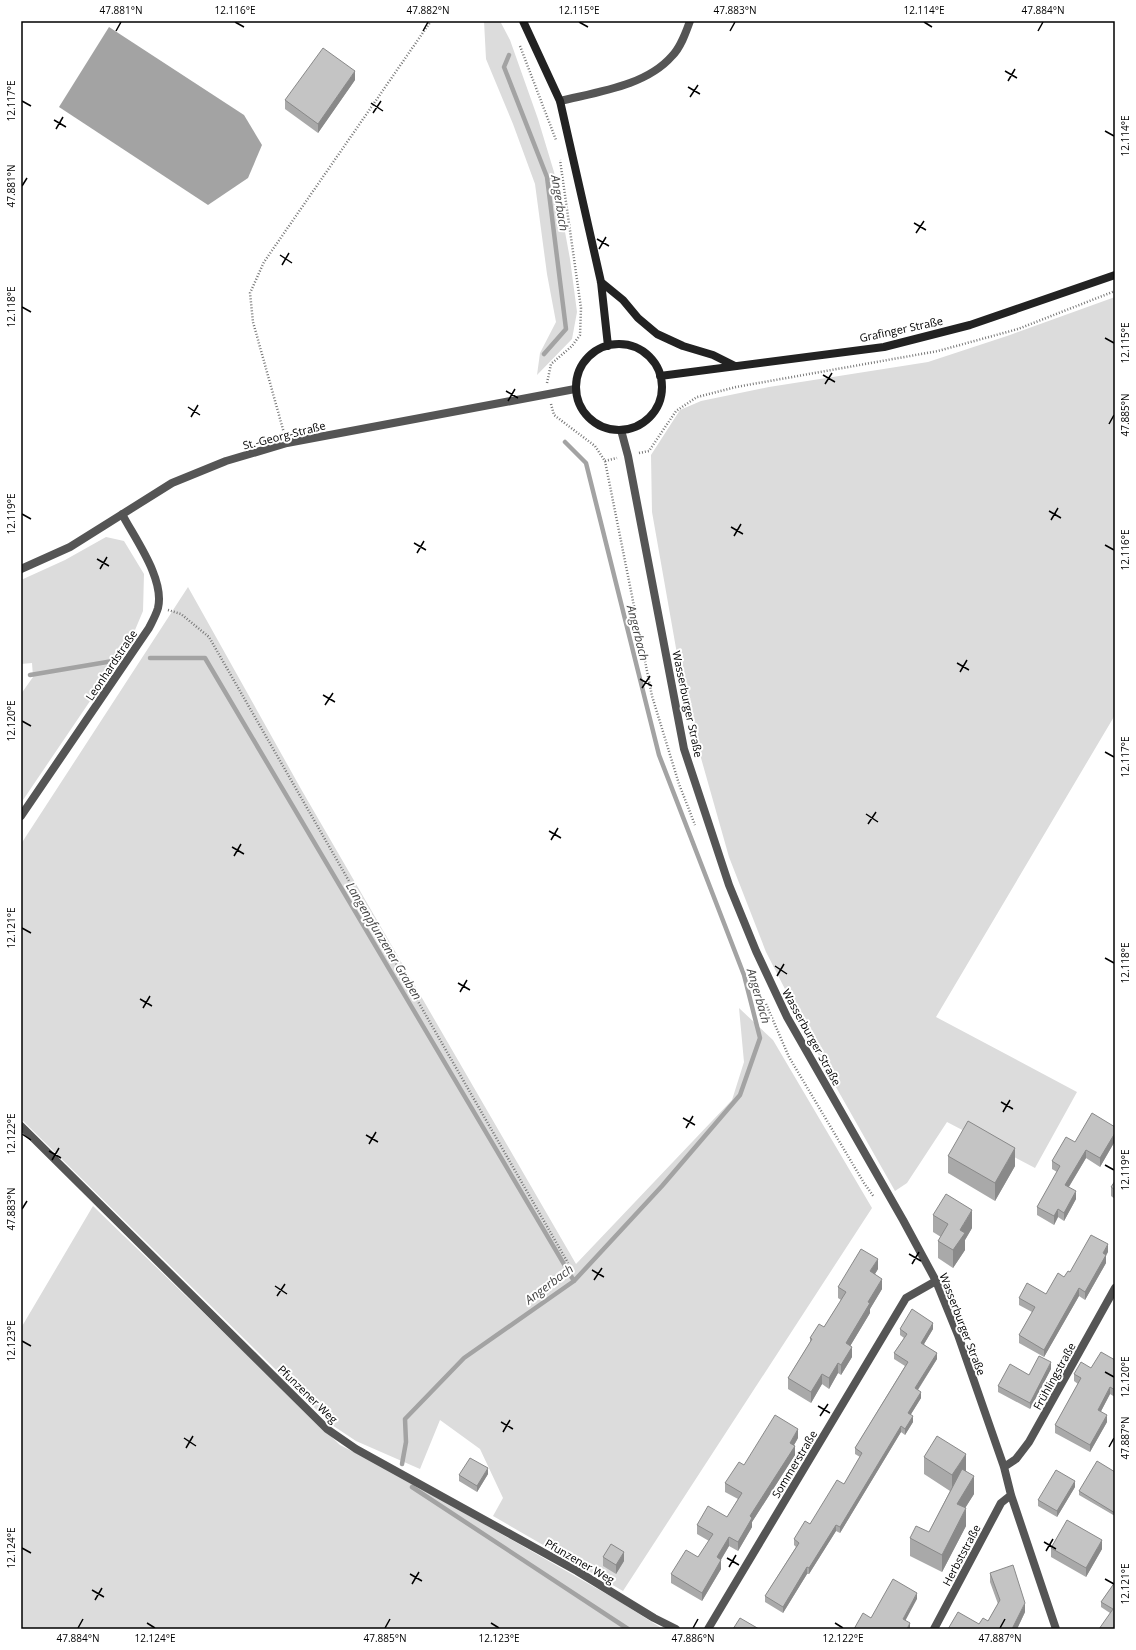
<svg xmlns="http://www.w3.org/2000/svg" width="1136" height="1650" font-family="'Open Sans',sans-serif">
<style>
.green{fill:#dcdcdc}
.water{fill:#a3a3a3}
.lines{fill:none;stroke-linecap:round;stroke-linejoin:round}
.stream{stroke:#a3a3a3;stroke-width:4.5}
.path{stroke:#777;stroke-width:2.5;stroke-dasharray:1 2;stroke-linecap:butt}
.service{stroke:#555;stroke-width:8}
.minor{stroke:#555;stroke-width:8}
.secondary{stroke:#222;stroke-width:8}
.wall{fill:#a9a9a9}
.shaded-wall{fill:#898989}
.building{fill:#c4c4c4;stroke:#898989}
.ticks{fill:none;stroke:#000;stroke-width:1.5}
.labels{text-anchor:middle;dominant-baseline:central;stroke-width:4;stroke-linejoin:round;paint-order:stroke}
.street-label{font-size:11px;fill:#000;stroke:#fff}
.water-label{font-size:12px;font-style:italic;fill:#444;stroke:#fff}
.neatline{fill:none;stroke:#000;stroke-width:1.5}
.ticks-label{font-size:10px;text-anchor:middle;fill:#000}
</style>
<rect width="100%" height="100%" fill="#fff"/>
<path class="green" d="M484 21H500L510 40 538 119 554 172 570 259 577 312 572 339 537 375 540 353 556 322 547 274 535 184 513 124 486 59Z
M1115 297V715L936 1017 1077 1092 1035 1168 947 1122 907 1183 895 1191 828 1073 766 952 729 857 686 705 652 512 651 455 680 410 701 401 769 387 928 362 1010 335Z
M106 537 124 541 144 574 143 611 130 642 21 803V694L33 677 32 663 21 664V580L65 560Z
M188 587 301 789 576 1264 732 1100 744 1062 739 1008 773 1040 872 1208 623 1591 493 1516 503 1498 480 1449 440 1420 420 1469 356 1441 332 1425 21 1119V844Z
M93 1206 340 1445 398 1475 617 1600 663 1629H21V1328Z"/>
<path class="water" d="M109 27 244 115 262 145 248 178 208 205 59 107Z"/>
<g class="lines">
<path class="stream" d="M509 55 504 67 547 177 566 329 544 354
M150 658H205L574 1281
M30 675 113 661
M402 1464 406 1442 405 1419 464 1358 574 1281 662 1186 740 1095 760 1038 744 975 659 755 586 463 565 442
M412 1487 628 1629"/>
<path class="path" d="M520 46 556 140
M547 383 551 364 572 346 580 335 581 308 560 160
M551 404 554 415 595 446 605 461 652 696 679 784 695 825
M284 433 253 322 250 293 264 262 431 21
M639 453 649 451 676 411 697 397 736 387 938 351 1018 329 1115 291
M605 461 617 458
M168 610 181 614 209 637 568 1263
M766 1004 789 1057 864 1183 874 1197"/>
<path class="service" d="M21 1126 327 1429 356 1449 577 1571 654 1618 676 1629"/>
<path class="minor" d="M560 101C597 92 646 86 672 56 681 47 686 32 690 21
M621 430 628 456 684 749 729 885 756 951 787 1017 903 1220 936 1281 958 1335 1004 1467 1011 1495 1056 1629
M21 569 70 547 172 483 226 461 287 443 575 389
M21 816 149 628C152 622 156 615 158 608 165 579 135 539 122 514
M1004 1467 1016 1459 1029 1442 1115 1288
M708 1629 906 1298 936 1281
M934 1629 1001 1503 1011 1495"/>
<path class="secondary" d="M523 21 560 101 601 282 608 346
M601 282 623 300 638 318 657 334 683 346 713 355 735 366
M576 387a43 43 0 1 1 86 0a43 43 0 1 1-86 0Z
M660 376 884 347 970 325 1115 275"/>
</g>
<path class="wall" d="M355 80 318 133 285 109V100Z
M1115 1127V1141L1100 1167 1086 1158 1069 1187 1076 1199 1064 1221 1058 1217 1054 1225 1037 1215V1207L1057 1172 1052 1169V1161L1075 1142Z
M948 1156 1015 1166 995 1201 948 1173Z
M1115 1181V1199L1111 1196V1187Z
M933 1215 972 1228 965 1240V1250L953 1268 938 1258V1241L941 1237 933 1232Z
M1108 1252 1106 1255V1263L1085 1300 1079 1296 1044 1357 1019 1343V1335L1032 1312 1019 1305V1298L1046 1294 1070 1272Z
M878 1269 875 1274 882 1289 870 1309V1313L850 1346 852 1357 841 1375 838 1373 829 1389 822 1384 811 1403 788 1389V1378L810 1342V1338L824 1327 841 1300 838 1298V1287Z
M900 1329H933L924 1344 937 1359 918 1390 921 1398 911 1414 913 1422 905 1435 901 1432 840 1533 836 1531 809 1574H807L783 1613 765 1602V1596L796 1547 794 1545V1539L810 1524 844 1484 860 1457 855 1454V1448L905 1366 894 1359V1353L904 1338 900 1335Z
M1115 1360V1397L1110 1394 1101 1411 1107 1422 1090 1452 1055 1433V1425L1078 1384 1074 1381V1374Z
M1051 1369 1030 1409 998 1392V1386Z
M798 1438 794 1445 795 1455 752 1522V1527L738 1551 729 1546 721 1560V1569L702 1601 671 1583V1574L698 1557 709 1541 697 1534V1525L727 1517 738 1499 725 1492V1483L744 1465Z
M924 1457 966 1471 974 1494 965 1508 966 1526 942 1572 910 1556V1538L929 1532 950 1491 924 1474Z
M1115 1472V1516L1079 1495V1491Z
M488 1474 477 1492 459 1481V1475Z
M1075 1487 1057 1517 1038 1506V1500Z
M1051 1548 1102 1549 1086 1577 1051 1557Z
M603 1557 624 1561 616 1574 603 1566Z
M990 1573 1025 1612 1017 1629H948L979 1624 988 1621 998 1604 990 1582Z
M1115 1582V1629L1110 1613 1101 1607V1602Z"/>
<path class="shaded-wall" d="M355 71V80L318 133V124Z
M1115 1133V1141L1100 1167V1158Z
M1015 1148V1166L995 1201V1183Z
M1086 1150V1158L1065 1193V1185Z
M1076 1191V1199L1064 1221V1213Z
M1058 1209V1217L1054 1225V1216Z
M972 1210V1228L965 1240V1250L953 1268V1250L960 1230Z
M1108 1244V1252L1103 1261V1253Z
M1106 1255V1263L1085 1300V1292Z
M878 1259V1269L870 1282V1271Z
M882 1279V1289L870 1309V1313L846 1353V1343L868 1302Z
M1079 1288V1296L1044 1357V1350Z
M933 1323V1329L921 1349V1343Z
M852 1347V1357L841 1375V1365Z
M937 1353V1359L915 1394V1388Z
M1051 1362V1369L1030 1409V1403Z
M838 1363V1373L829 1389V1378Z
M822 1374V1384L811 1403V1392Z
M1110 1387V1394L1098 1417V1410Z
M921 1392V1398L908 1419V1413Z
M1107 1415V1422L1090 1452V1445Z
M913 1416V1422L905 1435V1429Z
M901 1426V1432L840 1533V1527Z
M798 1429V1438L790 1452V1443Z
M795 1446V1455L752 1522V1527L738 1551V1542L750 1516Z
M966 1454V1472L952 1492V1475Z
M488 1468V1474L477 1492V1486Z
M974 1476V1494L957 1521V1504Z
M1075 1481V1487L1057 1517V1511Z
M966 1508V1526L942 1572V1555Z
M836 1525V1531L809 1574V1568Z
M729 1537V1546L717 1566V1557Z
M1102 1540V1549L1086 1577V1568Z
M624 1552V1561L616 1574V1565Z
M721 1560V1569L702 1601V1593Z
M807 1567V1574L783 1613V1607Z
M917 1593V1599L903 1625V1619Z
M1025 1603V1612L1017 1629H1012Z
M910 1623V1629H907Z"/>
<path class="building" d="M323 48 355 71 318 124 285 100Z
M1092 1113 1115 1127V1133L1100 1158 1086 1150 1065 1185 1076 1191 1064 1213 1058 1209 1054 1216 1037 1207 1060 1166 1052 1161 1066 1137 1075 1142Z
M968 1121 1015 1148 995 1183 948 1156Z
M1115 1181V1190L1111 1187Z
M946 1194 972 1210 960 1230 965 1233 953 1250 938 1241 948 1224 933 1215Z
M1091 1235 1108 1244 1103 1253 1106 1255 1085 1292 1079 1288 1044 1350 1019 1335 1035 1307 1019 1298 1027 1283 1046 1294 1058 1273 1064 1277 1068 1271 1070 1272Z
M861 1249 878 1259 870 1271 882 1279 868 1302 870 1303 846 1343 852 1347 841 1365 838 1363 829 1378 822 1374 811 1392 788 1378 812 1339 810 1338 819 1324 824 1327 846 1292 838 1287Z
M912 1309 933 1323 921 1343 937 1353 915 1388 921 1392 908 1413 913 1416 905 1429 901 1426 840 1527 836 1525 809 1568 807 1567 783 1607 765 1596 799 1543 794 1539 805 1521 810 1524 837 1480 844 1484 862 1453 855 1448 908 1362 894 1353 907 1334 900 1329Z
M1101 1352 1115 1360V1390L1110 1387 1098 1410 1107 1415 1090 1445 1055 1425 1081 1378 1074 1374 1081 1362 1091 1368Z
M1039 1356 1051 1362 1030 1403 998 1386 1010 1364 1029 1375Z
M775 1415 798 1429 790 1443 795 1446 750 1516 752 1518 738 1542 729 1537 717 1557 721 1560 702 1593 671 1574 686 1550 698 1557 713 1534 697 1525 708 1506 727 1517 742 1493 725 1483 739 1462 744 1465Z
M937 1436 966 1454 952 1475 924 1457Z
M470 1458 488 1468 477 1486 459 1475Z
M1097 1461 1115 1472V1513L1079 1491Z
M962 1469 974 1476 957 1504 966 1508 942 1555 910 1538 916 1526 929 1532Z
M1056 1470 1075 1481 1057 1511 1038 1500Z
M1067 1520 1102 1540 1086 1568 1051 1548Z
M611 1544 624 1552 616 1565 603 1557Z
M1013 1565 1025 1603 1012 1629H948L958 1612 979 1624 983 1618 988 1621 1000 1600 990 1573Z
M893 1579 917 1593 903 1619 910 1623 907 1629H854L863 1613 871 1618Z
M1115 1582V1629H1099L1113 1609 1101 1602Z
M740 1618 759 1629H733Z"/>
<path class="ticks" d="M235 22 244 27M579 22 588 27M924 22 932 27M116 31 121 22M423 31 428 22M730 31 735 22M1038 31 1043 22M1005 71 1017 78M1008 81 1015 69M688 87 700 94M690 97 698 85M22 101 31 106M371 103 383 111M373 113 381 101M54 120 66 127M56 129 63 117M1105 131 1114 136M22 186 27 178M914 223 926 230M916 233 924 221M597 239 609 246M599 249 606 237M280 255 292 263M282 265 289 253M22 307 31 312M1105 338 1114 343M823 375 835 382M825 384 832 373M506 391 518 398M508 401 515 389M188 407 200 415M191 417 198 405M1109 424 1114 415M1049 511 1061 518M22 514 31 519M1051 520 1058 508M731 527 743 534M734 536 741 524M414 543 426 550M1105 545 1114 550M417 553 424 541M97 559 109 566M100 569 107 557M957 663 969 670M960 672 967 660M640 679 652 686M642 688 650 676M323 695 335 702M325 705 333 693M22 721 31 726M1105 752 1114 757M866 814 878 822M868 824 876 812M549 831 561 838M551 840 558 828M232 847 244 854M234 856 241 844M22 928 31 933M1105 958 1114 963M775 966 787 974M777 976 784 964M458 983 470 990M460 992 467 980M140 999 152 1006M143 1008 150 996M1001 1102 1013 1109M1003 1112 1010 1100M683 1118 695 1125M686 1128 693 1116M22 1134 31 1140M366 1135 378 1142M369 1144 376 1132M49 1151 61 1158M52 1160 59 1148M1105 1165 1114 1170M22 1209 27 1201M909 1254 921 1261M912 1264 919 1252M592 1270 604 1277M594 1280 602 1268M275 1286 287 1294M277 1296 285 1284M22 1341 31 1346M1105 1372 1114 1377M818 1406 830 1413M820 1416 828 1404M501 1422 513 1429M503 1432 510 1420M184 1438 196 1446M1109 1447 1114 1438M186 1448 193 1436M1044 1542 1056 1549M22 1548 31 1553M1046 1551 1053 1539M727 1558 739 1565M729 1567 736 1555M410 1574 422 1581M1105 1579 1114 1584M412 1584 419 1572M92 1590 104 1597M95 1600 102 1588M147 1623 155 1628M491 1623 499 1628M835 1623 843 1628M78 1628 83 1619M385 1628 390 1619M693 1628 698 1619M1000 1628 1005 1619"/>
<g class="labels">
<g class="street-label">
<text transform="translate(901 329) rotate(-12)">Grafinger Straße</text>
<text transform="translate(284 435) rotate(-14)">St.-Georg-Straße</text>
<text transform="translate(111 665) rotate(-56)">Leonhardstraße</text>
<text transform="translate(688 704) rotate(78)">Wasserburger Straße</text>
<text transform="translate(812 1037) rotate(61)">Wasserburger Straße</text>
<text transform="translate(963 1324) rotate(69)">Wasserburger Straße</text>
<text transform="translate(1054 1376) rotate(-61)">Frühlingstraße</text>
<text transform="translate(308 1394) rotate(44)">Pfunzener Weg</text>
<text transform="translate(794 1464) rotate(-59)">Sommerstraße</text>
<text transform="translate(961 1555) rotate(-62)">Herbststraße</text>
<text transform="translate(580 1561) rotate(30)">Pfunzener Weg</text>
</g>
<g class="water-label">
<text transform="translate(560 203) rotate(81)">Angerbach</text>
<text transform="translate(638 633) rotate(76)">Angerbach</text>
<text transform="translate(384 941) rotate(59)">Langenpfunzener Graben</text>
<text transform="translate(759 996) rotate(74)">Angerbach</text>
<text transform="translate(549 1284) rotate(-37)">Angerbach</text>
</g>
</g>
<rect width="1136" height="1650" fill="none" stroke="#ffffff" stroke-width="44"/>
<rect x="22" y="22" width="1092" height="1606" class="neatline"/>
<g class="ticks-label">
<text x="121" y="14">47.881°N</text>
<text x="235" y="14">12.116°E</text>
<text x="428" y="14">47.882°N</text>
<text x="579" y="14">12.115°E</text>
<text x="735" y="14">47.883°N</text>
<text x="924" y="14">12.114°E</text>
<text x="1043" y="14">47.884°N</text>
<text transform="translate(11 101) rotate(-90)" y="4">12.117°E</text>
<text transform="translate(1125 136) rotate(-90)" y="4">12.114°E</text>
<text transform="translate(11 186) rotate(-90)" y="4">47.881°N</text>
<text transform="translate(11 307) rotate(-90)" y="4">12.118°E</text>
<text transform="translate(1125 343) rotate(-90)" y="4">12.115°E</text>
<text transform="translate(1125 415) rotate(-90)" y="4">47.885°N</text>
<text transform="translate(11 514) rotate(-90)" y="4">12.119°E</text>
<text transform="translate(1125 550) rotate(-90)" y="4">12.116°E</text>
<text transform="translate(11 721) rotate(-90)" y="4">12.120°E</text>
<text transform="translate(1125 757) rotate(-90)" y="4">12.117°E</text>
<text transform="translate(11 928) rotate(-90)" y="4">12.121°E</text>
<text transform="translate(1125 963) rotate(-90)" y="4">12.118°E</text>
<text transform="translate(11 1134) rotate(-90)" y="4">12.122°E</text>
<text transform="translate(1125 1170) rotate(-90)" y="4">12.119°E</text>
<text transform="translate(11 1209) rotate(-90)" y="4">47.883°N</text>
<text transform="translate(11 1341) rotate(-90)" y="4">12.123°E</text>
<text transform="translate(1125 1377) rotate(-90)" y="4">12.120°E</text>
<text transform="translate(1125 1438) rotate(-90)" y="4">47.887°N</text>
<text transform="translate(11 1548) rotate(-90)" y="4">12.124°E</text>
<text transform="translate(1125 1584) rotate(-90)" y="4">12.121°E</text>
<text x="78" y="1642">47.884°N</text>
<text x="155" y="1642">12.124°E</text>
<text x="385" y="1642">47.885°N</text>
<text x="499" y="1642">12.123°E</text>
<text x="693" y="1642">47.886°N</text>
<text x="843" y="1642">12.122°E</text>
<text x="1000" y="1642">47.887°N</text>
</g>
</svg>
